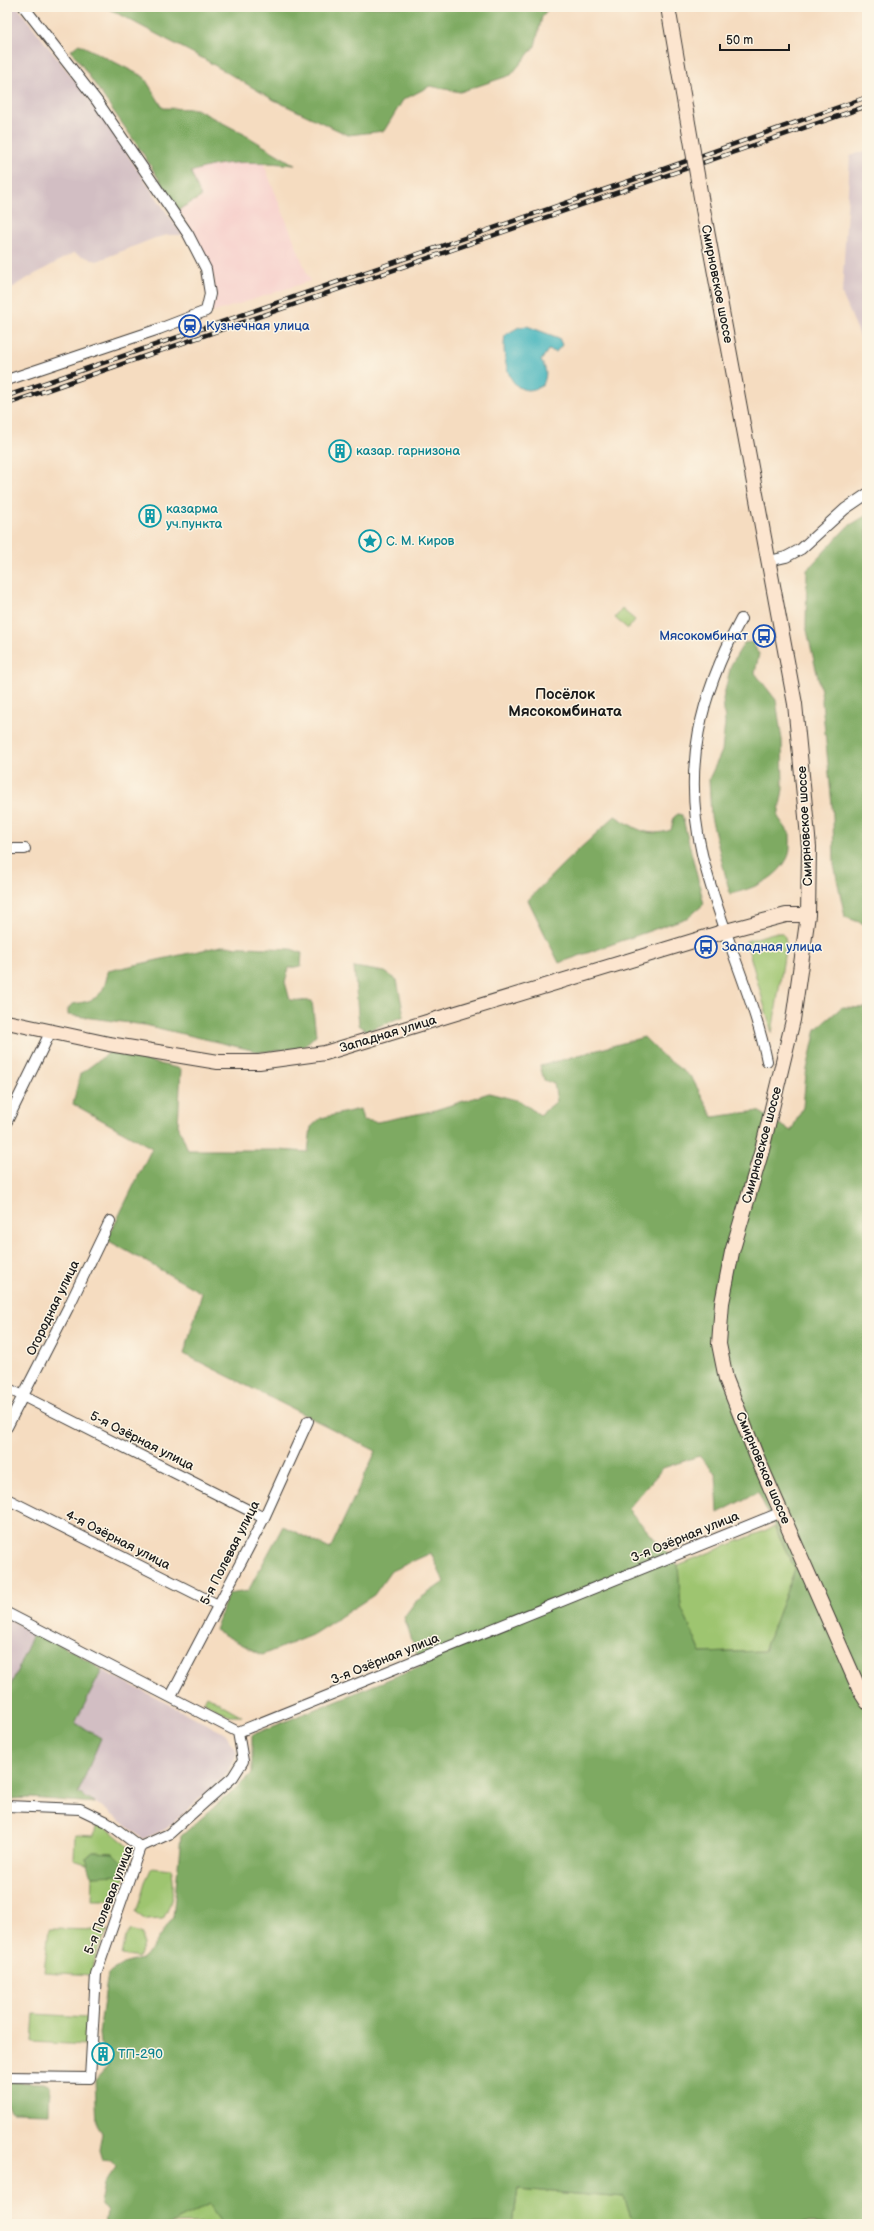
<svg xmlns="http://www.w3.org/2000/svg" width="874" height="2231" font-family="'Balsamiq Sans',sans-serif">
<style>
.built{fill:#f7d0cc}
.industrial{fill:#d2bec3}
.green{fill:#9ec570;stroke:#5d7046}
.forest{fill:#7eaa62;stroke:#4d633f;fill-rule:evenodd}
.water{fill:#47b6be;stroke:#32696d}
.lines{fill:none;stroke-linecap:round;stroke-linejoin:round}
.street-casing{stroke:#3d3935;stroke-width:12}
.secondary-casing{stroke:#3d3935;stroke-width:16}
.street{stroke:#fff;stroke-width:10}
.secondary{stroke:#fce5cf;stroke-width:14}
.rail-casing{stroke:#1c1c1c;stroke-width:4.5}
.rail{stroke:#fcf5e5;stroke-width:3;stroke-dasharray:9;stroke-linecap:butt}
.secondary-bridge-casing{stroke:#3d3935;stroke-width:16;stroke-linecap:butt}
.secondary-bridge{stroke:#fce5cf;stroke-width:14}
.labels{text-anchor:middle;dominant-baseline:central;stroke-width:3;stroke-linejoin:round;paint-order:stroke}
.street-label{font-size:13px;fill:#1c1c1c;stroke:#fcf5e5}
.transit-label{font-size:13px;fill:#164399;stroke:#fcf5e5;text-anchor:start}
.culture-label{font-size:13px;fill:#0d838f;stroke:#fcf5e5;text-anchor:start}
.quarter-label{font-size:15px;font-weight:bold;fill:#1c1c1c;stroke:#fcf5e5}
</style>
<rect width="100%" height="100%" fill="#fcf5e5"/>
<filter id="ink" filterUnits="userSpaceOnUse"><feTurbulence type="fractalNoise" baseFrequency=".025" numOctaves="2"/><feDisplacementMap in="SourceGraphic" scale="8" xChannelSelector="R" yChannelSelector="G"/><feConvolveMatrix kernelMatrix="1 2 1 2 8 2 1 2 1" color-interpolation-filters="sRGB"/></filter>
<filter id="wash" filterUnits="userSpaceOnUse"><feTurbulence type="fractalNoise" baseFrequency=".012" numOctaves="4" result="noise"/><feDisplacementMap in="SourceGraphic" scale="16" xChannelSelector="R" yChannelSelector="G"/><feGaussianBlur stdDeviation="0.9" result="paint"/><feColorMatrix in="noise" values="0 0 0 0 0 0 0 0 0 0 0 0 0 0 0 0 0 1.4 0 .05"/><feComposite in="paint" operator="in"/></filter>
<g filter="url(#wash)">
<rect width="100%" height="100%" fill="#f5dcc0"/>
<path class="built" d="M249 161 263 162 310 281 211 313 216 294 214 277 193 231 178 210 190 204 191 172 213 164Z"/>
<path class="industrial" d="M7 7 18 8 92 103 182 235H168L155 238 97 261 73 253 19 283 7 292Z
M867 150V352L842 294 850 156Z
M7 1619 34 1632 7 1694Z
M102 1670 226 1734 237 1753 229 1772 166 1829 143 1839 101 1806 77 1793 101 1738 74 1723Z"/>
<path class="green" d="M622 609 635 620 628 629 615 618Z
M773 933H781L785 937 786 944 772 1033 746 941Z
M774 1527 795 1569 764 1651 701 1653 681 1607 678 1565Z
M207 1696 242 1716H230L204 1702Z
M97 1823 108 1829 128 1846 130 1856 129 1865 116 1900H91L92 1876 103 1875 123 1863 113 1853 93 1852 86 1858 89 1865 74 1860 75 1835 94 1836Z
M152 1867 171 1869C176 1886 172 1904 163 1919L146 1920 136 1913 145 1882Z
M49 1929 108 1930 98 1949 91 1975 44 1972Z
M131 1930 143 1934V1945L138 1958 122 1955 126 1936Z
M34 2014 88 2017 86 2045 32 2042Z
M518 2189 624 2198 634 2224H513Z
M209 2204 223 2224H171Z"/>
<path class="forest" d="M105 7H549L542 17 535 46 511 75 460 92 430 86 403 100 384 131 348 135 274 100 202 58Z
M79 44 144 77 163 108 196 109 242 133 295 165C257 162 227 159 191 172L201 197 178 210 142 152 71 50Z
M867 515V925L845 917 834 865 833 816 821 691 806 626 807 570 847 527Z
M752 642 759 654 755 673 776 700 782 740 783 789 778 817 790 834C790 841 791 853 787 859 776 880 752 889 730 894L711 817 709 779 722 751 725 723 723 699 731 665 744 643Z
M678 814 682 815 704 904 689 917 559 963 528 900 561 866 615 816C636 828 646 838 671 830L674 817Z
M221 946 291 949 302 953 301 966 289 968 285 982 290 1000 312 1001 316 1035 302 1048 260 1052 145 1025 68 1015V1009L72 1004C97 1001 104 996 108 971Z
M354 967 385 972 397 980 404 1016 367 1031 359 1025Z
M842 1007 867 1008V2224H634L624 2198 518 2189 513 2224H223L209 2204 171 2224H105L107 2212 100 2203 104 2184 116 2167 111 2161 102 2160 99 2150 102 2133 97 2125 95 2080 108 2066 106 2050 100 2044 99 2033 108 1973 123 1964 141 1959 151 1950 173 1917 181 1836 252 1774V1735L421 1666 404 1617 415 1602 444 1582 431 1553 391 1571 374 1595 312 1635 262 1655 215 1630 228 1594 248 1591 283 1526 330 1549 376 1451 184 1354 202 1293 107 1240 152 1148 73 1104 80 1074 110 1052 181 1069 178 1125 188 1150H279L308 1152 311 1127 321 1118 360 1109 363 1120 377 1122 432 1111 489 1093 520 1101 540 1115 557 1101 554 1084 544 1080 540 1066 644 1037 662 1055 692 1078 713 1117 758 1111 791 1131 803 1107 806 1074 816 1029ZM699 1456 716 1474 718 1513 758 1492 795 1569 764 1651 701 1653 681 1607 678 1565 628 1509 663 1468Z
M34 1632 75 1652 102 1670 75 1723 101 1738 78 1793 95 1803 31 1798 7 1799V1694Z
M93 1852 113 1853 123 1863 124 1875 92 1876 86 1858Z
M7 2082 44 2083 50 2086 49 2113 12 2112 7 2104Z"/>
<path class="water" d="M527 326 559 338 562 345 556 352 548 350 541 361C547 369 547 375 543 385 510 405 501 359 505 335L519 327Z"/>
</g>
<g filter="url(#ink)">
<g class="lines">
<g class="street-casing">
<path id="street" d="M7 380 159 329 206 311 210 294 206 269 188 234 97 101 24 7
M769 561 786 557 801 549 845 509 867 494
M741 619C700 695 682 767 702 854 708 880 717 906 726 932 740 975 758 1016 767 1061
M7 849H25
M7 1121 51 1031
M7 1388 264 1518
M7 1427 70 1304 110 1221
M7 1499 218 1605
M7 1613 238 1732 782 1512
M171 1696 264 1518 308 1421
M7 1806 80 1809 107 1822 140 1847
M7 2077 90 2078 96 1974 140 1847 169 1834 233 1777 243 1761 238 1732"/>
</g>
<g class="secondary-casing">
<path id="secondary" d="M668 7 679 71
M703 209 795 704 809 847 808 915 793 1020 762 1150 732 1252 722 1303 719 1344 726 1379 756 1455 860 1691 867 1702
M7 1022 109 1044 218 1062H259L325 1053 726 931 786 915H808"/>
</g>
<use href="#street" class="street"/>
<use href="#secondary" class="secondary"/>
<g class="rail-casing">
<path id="rail" d="M7 396 644 176 867 97
M7 404 867 106"/>
</g>
<use href="#rail" class="rail"/>
<g class="secondary-bridge-casing">
<path id="secondary-bridge" d="M679 71 703 209"/>
</g>
<use href="#secondary-bridge" class="secondary-bridge"/>
</g>
</g>
<defs>
<g id="station-ring" transform="scale(1.15)"><circle r="9.5" fill="#fcf5e5" stroke="#1a4fb4" stroke-width="1.5"/><path d="M-3-6H3Q5-6 5-4V2Q5 4 3 4L4.5 6H3L1.5 4h-3L-3 6H-4.5L-3 4Q-5 4-5 2V-4Q-5-6-3-6ZM-3.5-4v3h7v-3ZM-3.5 1v1.5H-2V1ZM2 1v1.5H3.5V1Z" fill="#1a4fb4"/></g>
<g id="building-ring" transform="scale(1.15)"><circle r="9.5" fill="#fcf5e5" stroke="#0f9aa8" stroke-width="1.5"/><path d="M-4-6H4V6H1V3H-1V6H-4ZM-2.5-4.3h1.7v1.8h-1.7ZM.8-4.3h1.7v1.8H.8ZM-2.5-1h1.7V.8h-1.7ZM.8-1h1.7V.8H.8Z" fill="#0f9aa8"/></g>
<g id="sight-ring" transform="scale(1.15)"><circle r="9.5" fill="#fcf5e5" stroke="#0f9aa8" stroke-width="1.5"/><path d="M0-6L1.8-2.2L6-1.7L2.9 1.2L3.7 5.4L0 3.3L-3.7 5.4L-2.9 1.2L-6-1.7L-1.8-2.2Z" fill="#0f9aa8"/></g>
<g id="bus-ring" transform="scale(1.15)"><circle r="9.5" fill="#fcf5e5" stroke="#1a4fb4" stroke-width="1.5"/><path d="M-5-6H5V4H4V6H2V4H-2V6H-4V4H-5ZM-3.5-4V0h7V-4ZM-3.5 1.2v1.5H-2V1.2ZM2 1.2v1.5H3.5V1.2Z" fill="#1a4fb4"/></g>
</defs>
<g fill-rule="evenodd">
<use href="#station-ring" x="190" y="326"/>
<use href="#building-ring" x="340" y="451"/>
<use href="#building-ring" x="150" y="516"/>
<use href="#sight-ring" x="370" y="541"/>
<use href="#bus-ring" x="764" y="636"/>
<use href="#bus-ring" x="706" y="947"/>
<use href="#building-ring" x="103" y="2054"/>
</g>
<g class="labels">
<g class="street-label">
<text transform="translate(717 284) rotate(79)">Смирновское шоссе</text>
<text transform="translate(805 826) rotate(-93)">Смирновское шоссе</text>
<text transform="translate(388 1034) rotate(-17)">Западная улица</text>
<text transform="translate(762 1145) rotate(-75)">Смирновское шоссе</text>
<text transform="translate(53 1308) rotate(-64)">Огородная улица</text>
<text transform="translate(142 1441) rotate(27)">5-я Озёрная улица</text>
<text transform="translate(763 1468) rotate(67)">Смирновское шоссе</text>
<text transform="translate(685 1537) rotate(-22)">3-я Озёрная улица</text>
<text transform="translate(118 1540) rotate(27)">4-я Озёрная улица</text>
<text transform="translate(230 1553) rotate(-63)">5-я Полевая улица</text>
<text transform="translate(385 1659) rotate(-22)">3-я Озёрная улица</text>
<text transform="translate(109 1900) rotate(-69)">5-я Полевая улица</text>
</g>
<g class="transit-label">
<text x="206" y="326">Кузнечная улица</text>
<text x="748" y="636" text-anchor="end">Мясокомбинат</text>
<text x="722" y="947">Западная улица</text>
</g>
<g class="culture-label">
<text x="356" y="451">казар. гарнизона</text>
<text x="166" y="509">казарма<tspan x="166" dy="15">уч.пункта</tspan></text>
<text x="386" y="541">С. М. Киров</text>
<text x="118" y="2054">ТП-290</text>
</g>
<g class="quarter-label">
<text x="565" y="694">Посёлок<tspan x="565" dy="17">Мясокомбината</tspan></text>
</g>
</g>
<rect width="874" height="2231" fill="none" stroke="#fcf5e5" stroke-width="24"/>
<path d="M720 44v6h69v-6" fill="none" stroke="#1c1c1c" stroke-width="2"/>
<text x="726" y="44" font-size="12" fill="#1c1c1c" stroke="#fcf5e5" stroke-width="3" paint-order="stroke">50 m</text>
</svg>
